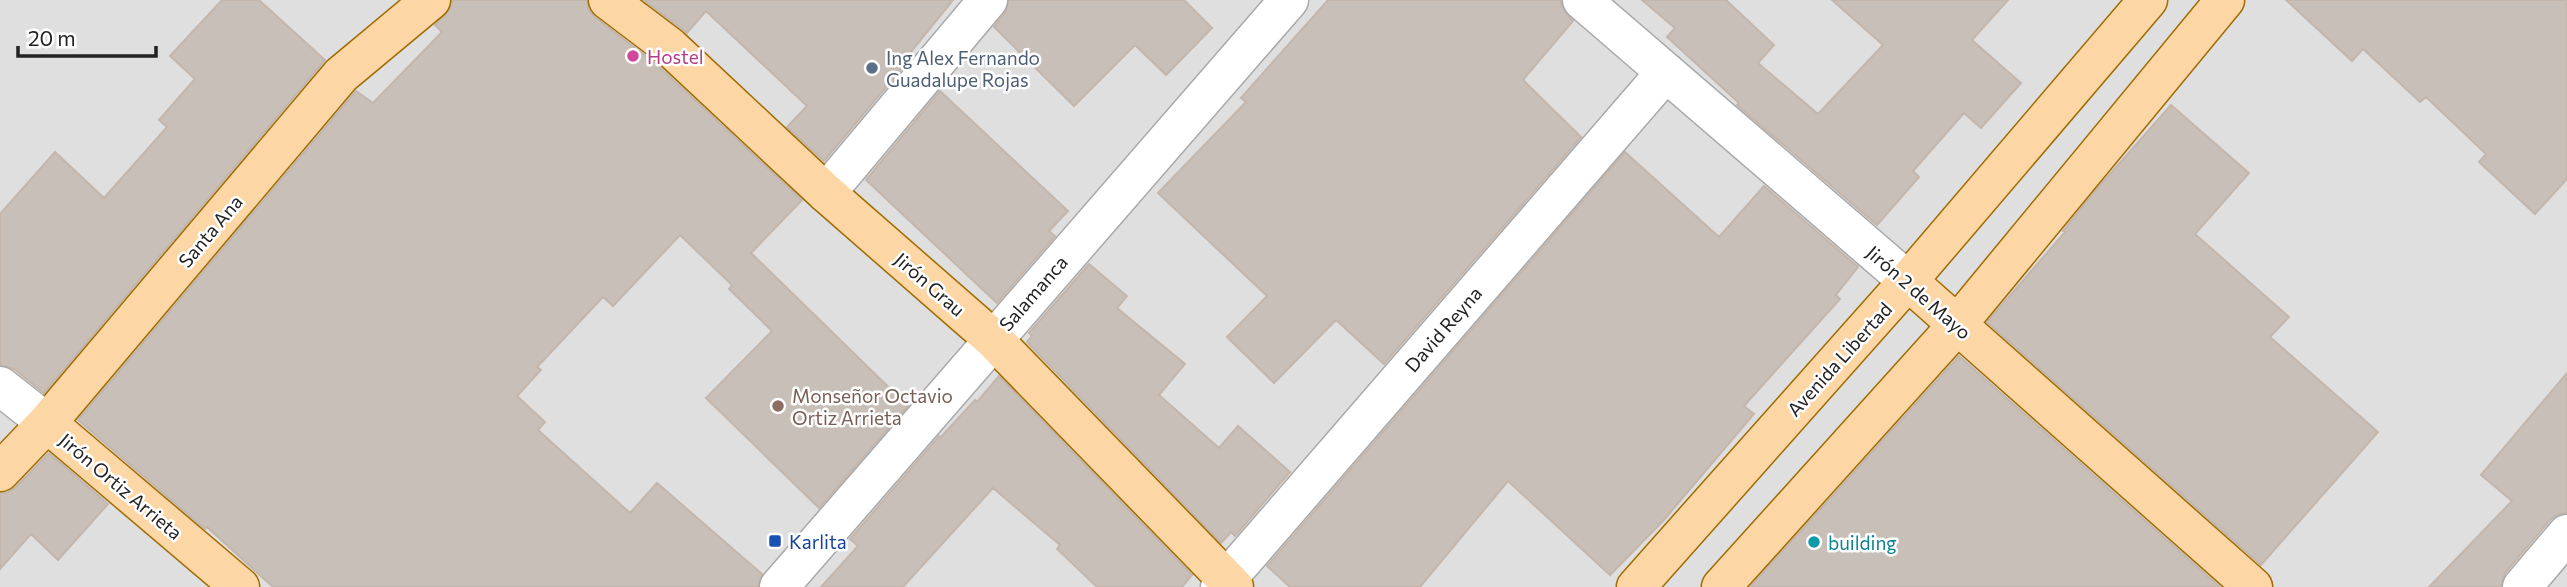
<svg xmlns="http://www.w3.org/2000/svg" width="2567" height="587" font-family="Commissioner,sans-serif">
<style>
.residential{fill:#e0dfdf}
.building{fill:#c7bfb8;stroke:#c4b6ab;stroke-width:2}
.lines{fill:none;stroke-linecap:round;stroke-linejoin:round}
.minor-casing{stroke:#a9a9a9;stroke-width:41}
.major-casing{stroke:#a06b00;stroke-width:41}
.minor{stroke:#fff;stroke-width:38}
.major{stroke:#fcd6a4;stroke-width:38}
.hotel-dot{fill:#d1479c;stroke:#fff;stroke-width:2.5}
.service-dot{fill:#5c6f8a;stroke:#fff;stroke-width:2.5}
.education-dot{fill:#8d6e63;stroke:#fff;stroke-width:2.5}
.transit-dot{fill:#1a4fb4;stroke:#fff;stroke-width:2.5}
.culture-dot{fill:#0f9aa8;stroke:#fff;stroke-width:2.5}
.labels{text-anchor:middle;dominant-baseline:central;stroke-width:5;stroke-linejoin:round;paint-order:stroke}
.hotel-label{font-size:19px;fill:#b23c85;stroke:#fff;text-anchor:start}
.service-label{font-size:19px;fill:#4e5e75;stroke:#fff;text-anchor:start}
.street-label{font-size:19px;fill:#222;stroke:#fff}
.education-label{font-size:19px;fill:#785e54;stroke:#fff;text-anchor:start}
.transit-label{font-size:19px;fill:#164399;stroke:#fff;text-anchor:start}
.culture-label{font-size:19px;fill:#0d838f;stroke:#fff;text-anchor:start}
</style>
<rect width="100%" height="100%" fill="#f2efe9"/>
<path class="residential" d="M0 0H2567V587H0Z"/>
<path class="building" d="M222 0H259L325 60 44 393 14 369 0 365V214L55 152 104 198 167 127 159 120 195 79 170 56Z
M452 0H587L588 9 595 17 656 64 802 200 751 253 908 406 819 508 706 398 772 331 729 289 732 285 680 235 613 306 603 297 537 367 541 370 517 396 545 422 538 430 630 513 657 483 762 574 758 587H273L207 527 205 529 78 420 356 91 373 103 442 32 435 25 451 8Z
M644 0H953L906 58 908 61 824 161 787 127 807 106 706 11 687 33Z
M1009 0H1184L1212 28 1166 75 1135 45 1074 106 994 27 1005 13Z
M1328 0H1561L1562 8 1573 21 1523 80 1581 137 1384 364 1336 320 1274 383 1227 337 1267 296 1158 193 1246 102 1241 98Z
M1642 0H1726L1774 45 1758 63 1818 114 1883 45 1832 0H2008L1972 40 2021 83 1981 128 1964 113 1913 171 1919 177 1877 225 1737 105 1739 103 1667 37 1675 28Z
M2286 0H2567V179L2535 214 2479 162 2486 154 2426 97 2420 102 2363 49 2352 61Z
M940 91 1068 211 1049 231 1055 236 997 303 866 180Z
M2171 105 2249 173 2195 234 2289 317 2270 337 2378 432 2261 565 1987 322 2065 232 2063 231 2095 191Z
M1625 152 1719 237 1764 186 1858 267 1836 295 1840 299 1744 406 1754 414 1663 521 1610 575 1508 481 1420 587H1290L1267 566Z
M1089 264 1127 296 1117 308 1185 364 1159 395 1219 448 1238 426 1290 472 1235 536 1231 532 1221 543 1027 342 1032 336 1029 333Z
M1959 356 2220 587H1750Z
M2567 373V513L2559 514 2550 520 2505 573 2501 587H2429L2512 501 2481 475Z
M999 376 1192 575 1182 587H1097L1057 549 1060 545 993 488 903 587H821L858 546 850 539 939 436 940 438 975 400 977 402Z
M49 453 108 504 58 560 31 534 0 569V493H7L16 487Z"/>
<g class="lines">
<g class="minor-casing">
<path id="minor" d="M1582 0 1908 281
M826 193 988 0
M0 386 47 423
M779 587 1289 0
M1220 587 1666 72
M2522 587 2567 534"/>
</g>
<g class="major-casing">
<path id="major" d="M608 0 670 47 826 193 993 339 1234 587
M1908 281 2253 587
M47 423 240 587
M0 472 47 423 341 75 431 0
M1636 587 1908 281 2148 0
M1721 587 1951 332 2225 0"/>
</g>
<use href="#minor" class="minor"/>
<use href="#major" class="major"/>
</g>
<circle class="hotel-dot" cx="633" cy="56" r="7"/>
<circle class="service-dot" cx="872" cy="68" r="7"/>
<circle class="education-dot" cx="778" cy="406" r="7"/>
<rect class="transit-dot" x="768" y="534" width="14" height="14" rx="3.5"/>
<circle class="culture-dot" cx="1814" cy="542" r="7"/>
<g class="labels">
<g class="hotel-label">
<text x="647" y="56">Hostel</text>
</g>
<g class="service-label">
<text x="886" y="57">Ing Alex Fernando<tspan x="886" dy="22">Guadalupe Rojas</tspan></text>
</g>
<g class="street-label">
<text transform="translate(210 231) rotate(-50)">Santa Ana</text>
<text transform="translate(930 284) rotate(41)">Jirón Grau</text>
<text transform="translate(1919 292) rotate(41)">Jirón 2 de Mayo</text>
<text transform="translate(1033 293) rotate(-49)">Salamanca</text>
<text transform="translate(1443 329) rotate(-49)">David Reyna</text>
<text transform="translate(1839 359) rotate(-48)">Avenida Libertad</text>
<text transform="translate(121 486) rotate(40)">Jirón Ortiz Arrieta</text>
</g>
<g class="education-label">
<text x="792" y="395">Monseñor Octavio<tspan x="792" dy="22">Ortiz Arrieta</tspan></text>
</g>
<g class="transit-label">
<text x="789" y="541">Karlita</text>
</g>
<g class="culture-label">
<text x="1828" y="542">building</text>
</g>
</g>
<path d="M18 46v10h138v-10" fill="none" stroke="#222222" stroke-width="3.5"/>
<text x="28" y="46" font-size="21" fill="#222222" stroke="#ffffff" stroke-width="5" paint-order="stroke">20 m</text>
</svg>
